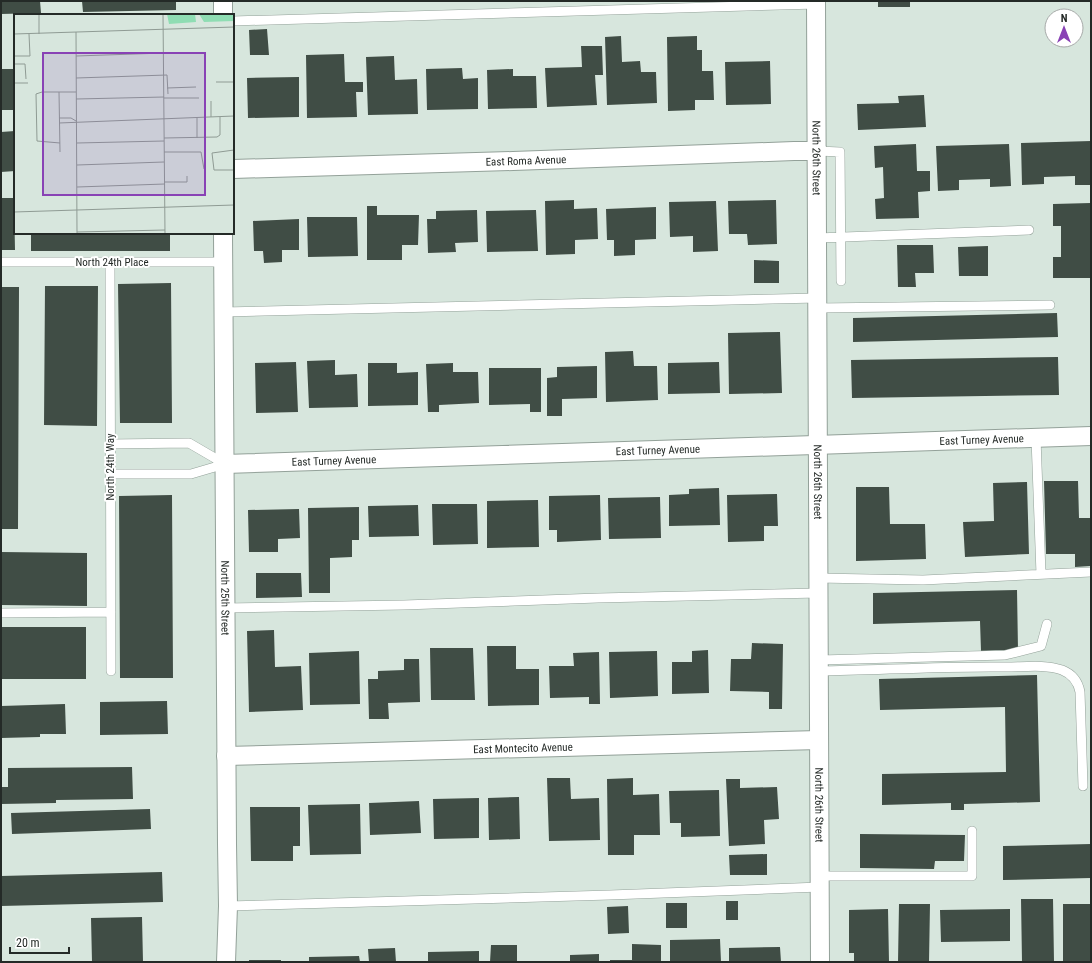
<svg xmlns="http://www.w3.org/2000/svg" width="1092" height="963" font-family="'Roboto Condensed',sans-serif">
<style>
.building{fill:#404d45}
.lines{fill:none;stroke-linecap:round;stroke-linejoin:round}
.lane-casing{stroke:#93a199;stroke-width:10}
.street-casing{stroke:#93a199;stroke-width:20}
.lane{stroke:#fff;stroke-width:9}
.street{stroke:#fff;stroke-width:18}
.labels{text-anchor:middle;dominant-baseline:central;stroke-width:4;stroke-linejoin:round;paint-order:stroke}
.street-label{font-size:11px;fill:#242a27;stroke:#fff}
.inset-road{fill:none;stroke:#8f9b94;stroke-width:1}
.view{fill:#8942b5;fill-opacity:0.15;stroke:#8942b5;stroke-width:2}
.inset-edge{fill:none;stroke:#242a27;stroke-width:2}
</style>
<rect width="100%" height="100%" fill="#d7e6dd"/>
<path class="building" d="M1 1H40L41 13 1 14Z
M82 1H176V10L83 12Z
M878 1H910V7H878Z
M267 29 269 55H250L249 30Z
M621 36 622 62 640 61 641 72H656L657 103 607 105 605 37Z
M697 36V50H702V71H713L714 100H695V110L668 111 667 37Z
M581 46H602L603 75H595L597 105 547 107 545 68 582 67Z
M344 54 345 82H363V92H356L357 117 307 118 306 55Z
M394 56 395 80 417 79 418 114 368 115 366 57Z
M770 61 771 104 726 105 725 62Z
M462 68 463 79 478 78V109L427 110 426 69Z
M1 69H15V110H1Z
M513 69V76H536L537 108 488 109 487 70Z
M299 77V117L248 118 247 78Z
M924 95 926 127 858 130 857 104 899 103 898 96Z
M15 131V171L1 172V132Z
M1091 141V185H1075V176L1044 177V184L1022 185 1021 143Z
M916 144 917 171H930V191L918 192 919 218 876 219 875 199 884 198 883 167 875 168 874 146Z
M1009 144 1011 186 990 187V179L959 180V190L938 191 936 146Z
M1 198H14L15 250H1Z
M574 200V209L597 208 598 239 575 240V254L546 255 545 201Z
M776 200 777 244 748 245 747 234H729L728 201Z
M716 201 718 251 693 252V236L670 237 669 202Z
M1091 203V278H1053V257H1061V226H1053V204Z
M367 206H377V215H419L418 245H402V260H367Z
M656 207V239L635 240V255L614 256V240H607L606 209Z
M477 210 478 242 455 243 456 252 428 253 427 219H436V211Z
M536 210 538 251 487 252 486 211Z
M307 217H357L358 256 308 257Z
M299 219V250H282V262L264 263 263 251H254L253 221Z
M31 233H170V251H31Z
M897 245H933L934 273H915L916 287H898Z
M988 246V276H959L958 247Z
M754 260 779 261V283H754Z
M171 283 172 423H120L118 284Z
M45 286H98L97 426 44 425Z
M1 287H19L18 529H1Z
M1057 313 1058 337 853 342V318Z
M780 332 782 393 729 394 728 333Z
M633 351 634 366H657L658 400 606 402 605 352Z
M1058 357 1059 395 852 398 851 360Z
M335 360V375L357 374 358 407 309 408 307 361Z
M296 362 298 412 256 413 255 363Z
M719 362 720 393 668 394V363Z
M368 363H397V373L418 372V405L368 406Z
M453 363V372H478L479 403 439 405V412H428L426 364Z
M597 366V398L562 399V416H547V378L557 377V367Z
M489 368H541V412H530V404L489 405Z
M1044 481H1078L1079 518H1091V566L1075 567V554H1046Z
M1027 482 1029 554 965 557 963 522 994 521 993 483Z
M856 487H889L890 524H925L926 559 856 561Z
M719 488 720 525 669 526V495L689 494V489Z
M777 494 778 526H764V541L728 542 727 495Z
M172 495 173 678H120L119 496Z
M600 495 601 540 557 542V530H549V496Z
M660 497 661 538 609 539 608 498Z
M538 500 539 547 487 548V501Z
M432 504H477L478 544 433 545Z
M418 505 419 536 369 537 368 506Z
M359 507V540H352V557L330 558V593H309L308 508Z
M299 509 300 538 278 539V552H249L248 510Z
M1 552 87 553V606L1 605Z
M256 573H301L302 597 256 598Z
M1017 590 1018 650 981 651 980 621 873 624V593Z
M1 627H86V679H1Z
M274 630 275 667 301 666 303 710 249 712 247 631Z
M752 643 783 644 782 709H769V692L730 691 731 659H751Z
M487 646H516V669H539V705L488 706Z
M430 648H473L475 700H431Z
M708 650 709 693 672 694V662H692V651Z
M359 651 360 704 310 705 309 653Z
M657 651 658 696 610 698 609 652Z
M599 652 600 704H589V697L550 698 549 666H574L573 653Z
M404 659H419L420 702 388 703 389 719H369L368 679H378V671L404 670Z
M1037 675 1040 802 964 804V810H951V803L882 805V774L1006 772 1005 707 880 710 879 679Z
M167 701 168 734 100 735V702Z
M65 704 66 734H40V737L1 738V706Z
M132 767 133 799 56 800V803L1 804V787H8V768Z
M547 778H570L571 799 599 798 600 840 549 841Z
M633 778V795L659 794 660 835H634V855H608L607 779Z
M726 779H740V788L777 787 779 819 764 820 765 844 729 846Z
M719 790 720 836 681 837V823H670L669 791Z
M519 797 520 839 489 840 488 798Z
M479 798V838L434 839 433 799Z
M419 801 421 833 370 835 369 803Z
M360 804 361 854 310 855 308 805Z
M250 807H300V846H293V861H251Z
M150 809 151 829 12 834 11 813Z
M860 834 965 835 964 861H935L934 869 860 868Z
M1091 844V878L1003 880V846Z
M767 854V875H730L729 855Z
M162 872 163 902 1 906V876Z
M1021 899H1053L1054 962H1022Z
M726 901H738V920H726Z
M666 903H687V928H666Z
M899 904H930L929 962H898Z
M1063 904H1091V962H1063Z
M628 906 629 933 608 934 607 907Z
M888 909 889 962H854V953H849V910Z
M1010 909V941L941 942 940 910Z
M142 917 143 962H92L91 918Z
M720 939 721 962H670V940Z
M632 944 661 945V962H610V960H632Z
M491 945H517V962H490Z
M780 947 781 962H729V948Z
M395 948 396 962H369L368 949Z
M479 951V962H428V952Z
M599 954V962H570V955Z
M359 956 360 962H309V957Z
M249 960H281V962H249Z"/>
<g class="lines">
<g class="lane-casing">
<path id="lane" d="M233 21 817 4
M818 151 840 152 841 281
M817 238 1029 230
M1 262H223
M110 262 111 671
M818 308 1050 305
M224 312 818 298
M1036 438 1041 574
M110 444 189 443 225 464
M110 474H191L225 464
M818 578 923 580 1091 572
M226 608 404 605 598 598 819 593
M1 613 111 612
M820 660 1005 655 1041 646 1047 624
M819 671C882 670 944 666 1007 667 1024 667 1045 664 1062 670 1072 674 1078 681 1080 692L1083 786
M820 876H972V831
M228 906 610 895 820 887"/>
</g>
<g class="street-casing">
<g id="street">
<path d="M223 1V15"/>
<path id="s1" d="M816 1 820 962"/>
<path id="s2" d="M233 169 513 161 794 151H818"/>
<path id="s3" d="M223 233 227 844 228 906 226 962"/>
<path id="s4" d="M225 464 1091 436"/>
<path id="s5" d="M226 756 819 740"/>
</g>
</g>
<use href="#lane" class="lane"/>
<use href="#street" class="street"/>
</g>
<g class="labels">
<g class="street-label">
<text stroke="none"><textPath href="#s1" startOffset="157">North 26th Street</textPath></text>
<text stroke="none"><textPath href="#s2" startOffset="293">East Roma Avenue</textPath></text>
<text x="112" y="262">North 24th Place</text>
<text stroke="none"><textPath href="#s4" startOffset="757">East Turney Avenue</textPath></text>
<text stroke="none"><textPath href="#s4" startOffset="433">East Turney Avenue</textPath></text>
<text stroke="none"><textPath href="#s4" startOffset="109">East Turney Avenue</textPath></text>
<text transform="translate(110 467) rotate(-90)">North 24th Way</text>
<text stroke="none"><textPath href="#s1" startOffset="481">North 26th Street</textPath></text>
<text stroke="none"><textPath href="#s3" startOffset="365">North 25th Street</textPath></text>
<text stroke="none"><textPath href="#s5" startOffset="297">East Montecito Avenue</textPath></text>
<text stroke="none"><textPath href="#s1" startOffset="804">North 26th Street</textPath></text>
</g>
</g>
<g transform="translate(14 14)">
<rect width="220" height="220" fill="#d7e6dd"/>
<path d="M153 0H181L182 8 155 10ZM185 0H220V7L190 8Z" fill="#8fddb3"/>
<path class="inset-road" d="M25 0V20M149 0 151 220M62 18 63 220M0 20 220 13M0 42H16L15 20M62 42 150 39M0 50H11L12 65M62 64 153 61 154 80M202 68H220M0 69H14M153 74 182 73M45 78 46 138M150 84H185M62 85 150 83M197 87V103M45 104H57L62 107M183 104V124M45 109 220 102M150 124 203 123 206 121V103M46 129 23 127 22 80 28 78H62M63 129 150 127M220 136 198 139 200 156H220M150 138H187L190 155M63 151 150 148M151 168H173V162M63 173 151 170M0 198 220 191M63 218 151 216"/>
<path class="view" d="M29 39H191V181H29Z"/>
<rect width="220" height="220" class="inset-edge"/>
</g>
<rect width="1092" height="963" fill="none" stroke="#242a27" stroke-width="4"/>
<g transform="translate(1064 28)"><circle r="19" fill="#ffffff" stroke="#a7aaa9"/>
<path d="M0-3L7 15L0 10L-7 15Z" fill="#8942b5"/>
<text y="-6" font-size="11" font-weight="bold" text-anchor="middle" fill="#242a27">N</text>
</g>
<path d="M10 947v6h59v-6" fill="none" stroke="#242a27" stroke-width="2"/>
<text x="16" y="947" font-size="12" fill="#242a27" stroke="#ffffff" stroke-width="3" paint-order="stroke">20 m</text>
</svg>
